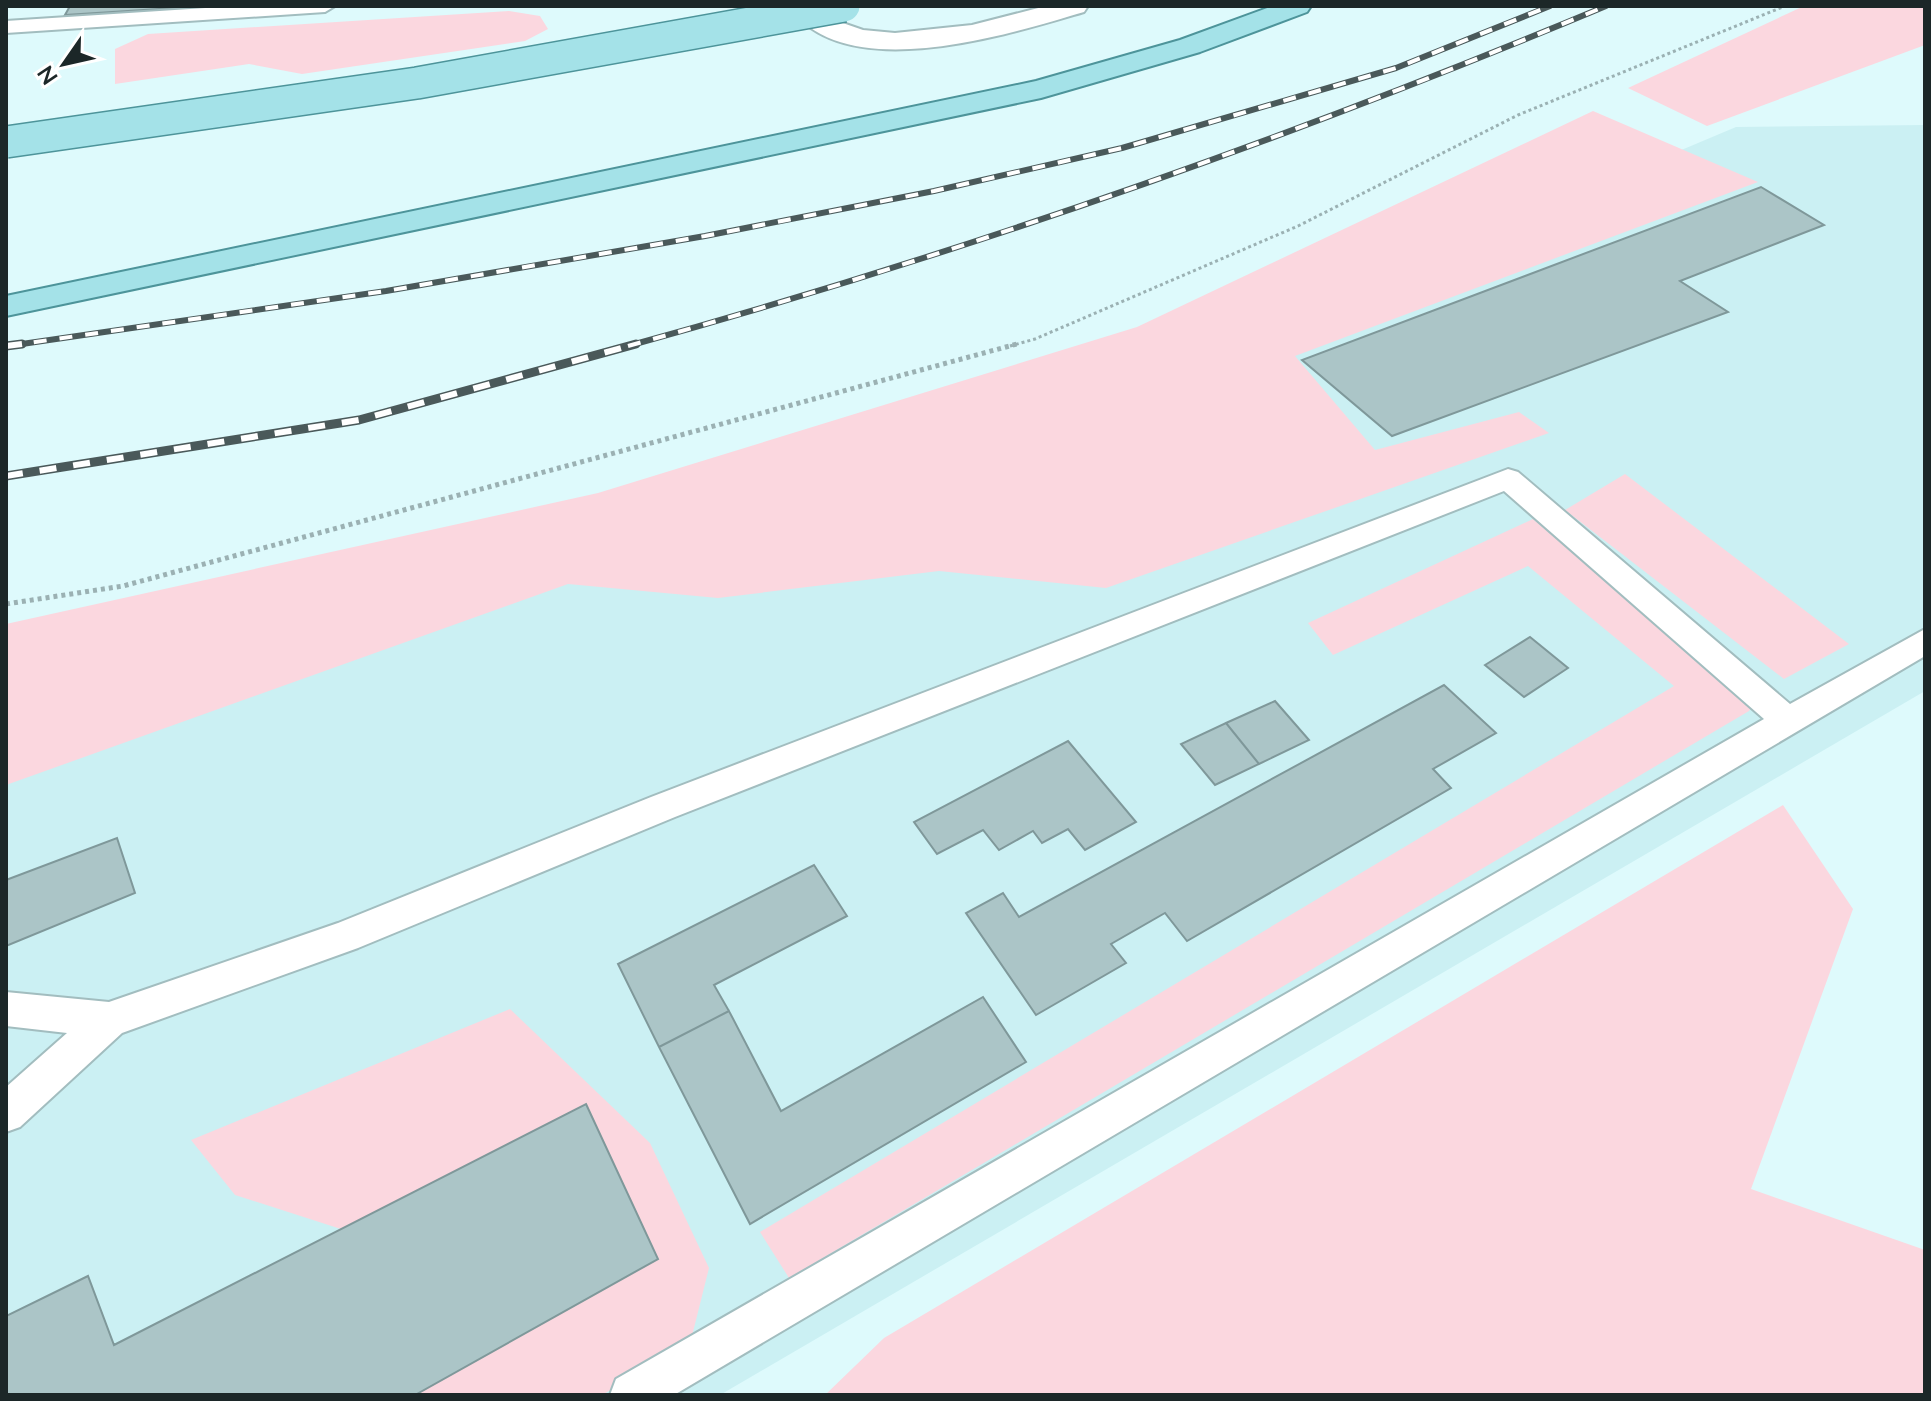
<svg xmlns="http://www.w3.org/2000/svg" width="1931" height="1401" font-family="Lato,sans-serif">
<style>
.built{fill:#cbf0f3}
.green{fill:#fbd7df}
.building{fill:#abc5c7;stroke:#7f989a;stroke-width:2}
.lines{fill:none;stroke-linecap:round;stroke-linejoin:round}
.service-casing{stroke:#a2bdbf;stroke-width:4}
.tertiary-casing{stroke:#a2bdbf;stroke-width:4}
.primary-casing{stroke:#4d949a;stroke-width:4}
.path-far1{stroke:#9bb1b3;stroke-width:3;stroke-dasharray:3 3;stroke-linecap:butt}
.path{stroke:#9bb1b3;stroke-width:5;stroke-dasharray:4 4;stroke-linecap:butt}
.service{fill:#fff;fill-rule:evenodd}
.tertiary{fill:#fff;fill-rule:evenodd}
.primary{fill:#a4e2e8;fill-rule:evenodd}
.rail-far1-casing{stroke:#4a595a;stroke-width:6}
.rail-casing{stroke:#4a595a;stroke-width:9}
.rail-far1{stroke:#fff;stroke-width:4;stroke-dasharray:13;stroke-linecap:butt}
.rail{stroke:#fff;stroke-width:6;stroke-dasharray:17;stroke-linecap:butt}
.primary-bridge-casing{stroke:#4d949a;stroke-width:34;stroke-linecap:butt}
.primary-bridge{stroke:#a4e2e8;stroke-width:31}
</style>
<rect width="100%" height="100%" fill="#defafc"/>
<path class="built" d="M1925 125V691L720 1395H6V628L795 523 1736 127Z"/>
<path class="green" d="M1804 6H1925V45L1707 126 1628 88Z
M509 11 540 16 548 29 525 41 302 74 249 64 115 84V49L148 34Z
M1593 111 1758 182 1295 356 1375 450 1519 412 1549 433 1106 588 939 571 718 598 568 584 6 785V624L598 493 1137 327Z
M1625 474 1849 644 1784 679 1565 510Z
M1533 519 1753 705 1749 711 789 1278 760 1232 1674 686 1528 566 1333 655 1308 623Z
M1783 805 1853 909 1751 1189 1925 1250V1395H825L884 1338Z
M510 1009 650 1143 709 1268 690 1344 602 1395H386L406 1250 235 1195 191 1140Z"/>
<path class="building" d="M70 6H206L65 15Z
M1761 187 1824 225 1680 281 1728 312 1392 436 1302 360Z
M1530 637 1568 668 1524 697 1485 665Z
M1444 685 1496 733 1433 769 1451 788 1187 941 1165 913 1111 944 1126 963 1036 1015 966 913 1003 893 1019 917Z
M1275 701 1309 740 1259 764 1226 723Z
M1226 723 1259 764 1215 785 1181 744Z
M1068 741 1136 822 1085 850 1068 829 1042 843 1033 831 999 850 983 830 937 854 914 822Z
M117 838 135 893 6 946V880Z
M814 865 847 916 714 985 729 1011 659 1047 618 964Z
M983 997 1026 1062 750 1224 659 1047 729 1011 781 1111Z
M586 1104 658 1259 415 1395H6V1316L88 1276 114 1345Z"/>
<g class="lines">
<g class="service-casing">
<path id="service" d="M236 6H335L325 12 6 33V21Z
M1508 469 1518 472 1790 704 1925 629V656L674 1395H610L616 1379 1764 719 1504 491 675 817 358 948 122 1033 20 1127 6 1132V1087L67 1033 6 1026V992L109 1002 338 923 651 797Z"/>
</g>
<g class="tertiary-casing">
<path id="tertiary" d="M789 6H819L837 21 863 30 895 33 972 25 1046 6H1088L1084 12C1009 34 844 87 789 6Z"/>
</g>
<g class="primary-casing">
<path id="primary" d="M1273 6H1311L1307 12 1200 52 1041 98 6 316V296L1036 81 1180 40Z"/>
</g>
<path class="path-far1" d="M1010 346 1035 339 1298 226 1518 115 1785 6"/>
<path class="path" d="M6 604 123 586 1017 344"/>
<use href="#service" class="service"/>
<use href="#tertiary" class="tertiary"/>
<use href="#primary" class="primary"/>
<g class="rail-far1-casing">
<path id="rail-far1" d="M8 346 386 291 705 236 934 191 1122 148 1396 68 1550 6
M628 346C961 254 1288 139 1606 6"/>
</g>
<g class="rail-casing">
<path id="rail" d="M6 346 22 344
M6 476 359 420 636 344"/>
</g>
<use href="#rail-far1" class="rail-far1"/>
<use href="#rail" class="rail"/>
<g class="primary-bridge-casing">
<path id="primary-bridge" d="M6 142 417 83 844 6"/>
</g>
<use href="#primary-bridge" class="primary-bridge"/>
</g>
<rect width="1931" height="1401" fill="none" stroke="#1c2728" stroke-width="16"/>
<g transform="translate(64 64) rotate(236)" stroke="#ffffff" stroke-width="6" paint-order="stroke">
<path d="M0-6L14 30L0 20L-14 30Z" fill="#1c2728"/>
<text y="-12" font-size="22" font-weight="bold" text-anchor="middle" fill="#1c2728">N</text>
</g>
</svg>
